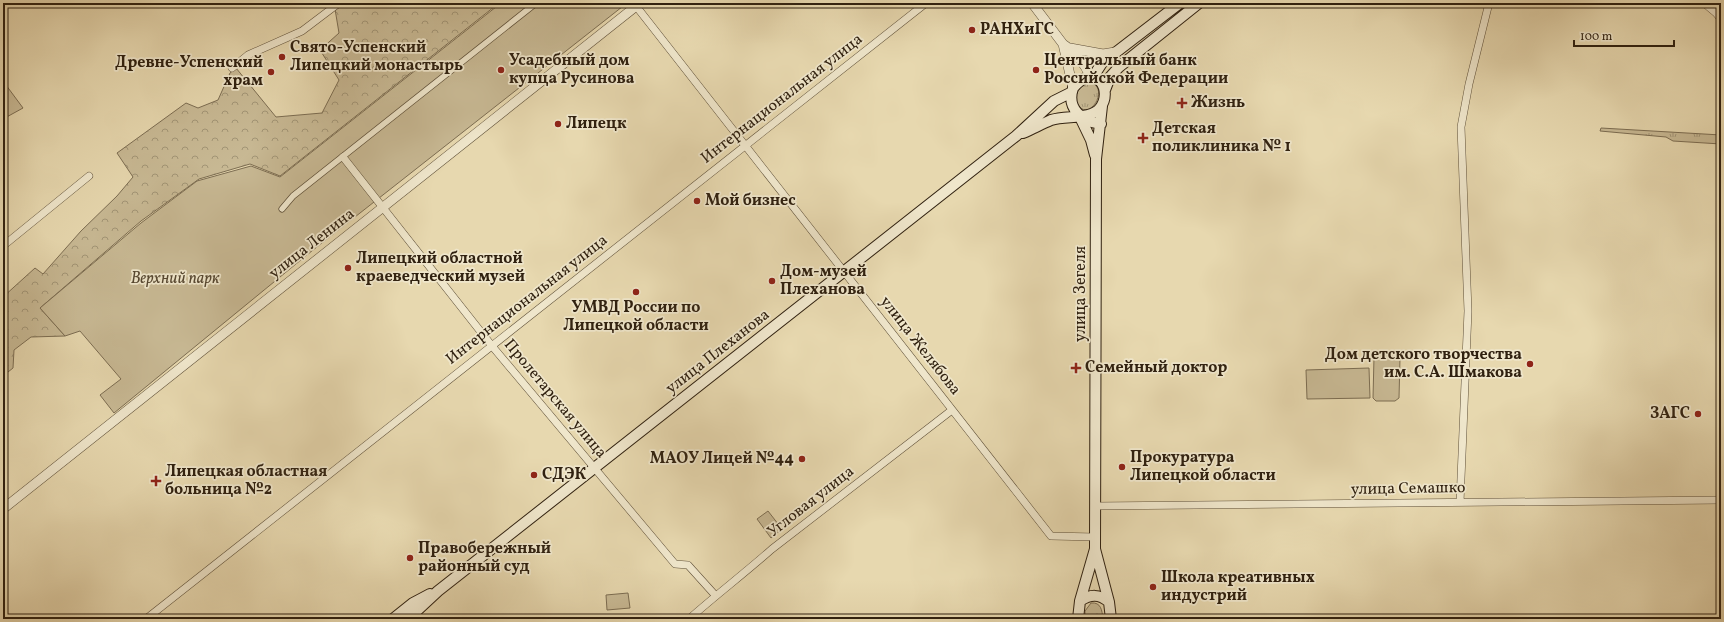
<svg xmlns="http://www.w3.org/2000/svg" width="1724" height="622" font-family="Vollkorn,serif">
<style>
.grass{fill:url(#grass-tufts);stroke:#7c6d52}
.forest{fill:url(#forest-crowns);stroke:#7c6d52}
.park{fill:#c8b994;stroke:#7c6d52}
.lines{fill:none;stroke-linecap:round;stroke-linejoin:round}
.pedestrian-casing{stroke:#5e4f38;stroke-width:7}
.minor-casing{stroke:#5e4f38;stroke-width:8}
.tertiary-casing{stroke:#5e4f38;stroke-width:10}
.secondary-casing{stroke:#302110;stroke-width:12}
.pedestrian{stroke:#efe6cb;stroke-width:5.5}
.minor{stroke:#efe6cb;stroke-width:7}
.tertiary{stroke:#efe6cb;stroke-width:9}
.secondary{stroke:#efe6cb;stroke-width:10}
.poi-dot{fill:#8f2418;stroke:#efe6cb;stroke-width:1.5}
.labels{text-anchor:middle;dominant-baseline:central;stroke-width:3.5;stroke-linejoin:round;paint-order:stroke}
.poi-label{font-size:16px;font-weight:bold;fill:#302110;stroke:#efe6cb;text-anchor:start}
.street-label{font-size:16px;fill:#302110;stroke:#efe6cb}
.park-label{font-size:16px;font-style:italic;fill:#564731;stroke:#efe6cb}
</style>
<defs>
<pattern id="grass-tufts" width="24" height="20" patternUnits="userSpaceOnUse"><rect width="24" height="20" fill="#c8b994"/><path d="M3 7l-1-3M5 7V3M7 7l1-3M15 17l-1-3M17 17v-4M19 17l1-3" fill="none" stroke="#a39677"/></pattern>
<pattern id="forest-crowns" width="20" height="18" patternUnits="userSpaceOnUse"><rect width="20" height="18" fill="#c8b994"/><path d="M2 6a3 3 0 1 1 6 0M12 15a3 3 0 1 1 6 0" fill="none" stroke="#a39677"/></pattern>
</defs>
<rect width="100%" height="100%" fill="#e7d8af"/>
<filter id="stains"><feTurbulence type="fractalNoise" baseFrequency=".005" numOctaves="4"/><feColorMatrix values="0 0 0 0 .2 0 0 0 0 .09 0 0 0 0 .02 0 0 0 .5 -.17"/></filter>
<radialGradient id="worn" r=".72"><stop offset=".6" stop-color="#630" stop-opacity="0"/><stop offset="1" stop-color="#630" stop-opacity=".3"/></radialGradient>
<path class="grass" d="M1089 82C1111 87 1090 121 1079 106 1071 97 1080 85 1089 82Z
M1601 128 1721 135V144L1673 141 1666 137 1600 131Z
M1091 603C1101 602 1102 610 1103 619H1085V611Z"/>
<path class="forest" d="M342 3H499L280 176 250 164 199 179 141 221 40 308 65 336 31 337 14 350 13 368 3 376V322L5 319 3 297 35 268 43 274 81 231 117 196 133 177 117 153 186 103 198 108 218 100 230 73 236 68 276 117 322 113 339 80 320 50 339 33 335 9Z"/>
<path class="park" d="M501 3H627L313 250 114 413 100 395 121 379 80 331 65 336 40 308 141 223 197 181 251 166 280 177Z
M3 81 23 108 3 119Z
M1378 354 1396 355 1400 358 1399 398 1395 401H1376L1373 398 1374 357Z
M1369 368 1370 398 1307 399 1306 370Z
M768 511 782 529 771 538 757 519Z
M628 593 630 608 607 610 606 595Z"/>
<g class="lines">
<g class="pedestrian-casing">
<path id="pedestrian" d="M282 209 293 196 536 3"/>
</g>
<g class="minor-casing">
<path id="minor" d="M1704 3 1716 13 1721 19
M636 6 1051 536 1095 537
M232 68 248 55 302 31 339 3
M343 157 492 346 675 564 688 565 715 595
M3 246 89 176
M1460 502 1468 311 1461 127 1469 84 1489 3
M1095 506 1721 500
M146 619 926 3
M689 619C716 595 745 573 772 549L952 410"/>
</g>
<g class="tertiary-casing">
<path id="tertiary" d="M1032 3 1063 44C1074 51 1085 64 1090 76
M1063 44 1073 88
M1070 48 1103 54 1115 52
M3 509 640 3"/>
</g>
<g class="secondary-casing">
<path id="secondary" d="M1093 77 1102 63 1180 3
M1105 90 1110 77 1119 67 1199 3
M1102 106 1096 159 1095 549 1109 602 1111 619
M1079 115 1091 140 1095 155
M1023 133C1032 129 1042 124 1051 120 1066 115 1091 120 1100 108 1114 90 1095 61 1073 88 1066 108 1082 122 1101 124
M1080 601C1091 594 1099 594 1109 602
M393 619 413 603 430 594
M408 619 438 591 1016 136 1054 101 1072 92
M1078 619 1080 601 1095 549"/>
</g>
<use href="#pedestrian" class="pedestrian"/>
<use href="#minor" class="minor"/>
<use href="#tertiary" class="tertiary"/>
<use href="#secondary" class="secondary"/>
</g>
<g class="poi-dot">
<circle cx="972" cy="30" r="4"/>
<circle cx="282" cy="57" r="4"/>
<circle cx="501" cy="70" r="4"/>
<circle cx="1036" cy="70" r="4"/>
<circle cx="271" cy="72" r="4"/>
<path d="M1180 97h4v4h4v4h-4v4h-4v-4h-4v-4h4z"/>
<circle cx="558" cy="124" r="4"/>
<path d="M1141 132h4v4h4v4h-4v4h-4v-4h-4v-4h4z"/>
<circle cx="697" cy="201" r="4"/>
<circle cx="348" cy="268" r="4"/>
<circle cx="772" cy="281" r="4"/>
<circle cx="636" cy="292" r="4"/>
<circle cx="1530" cy="364" r="4"/>
<path d="M1074 362h4v4h4v4h-4v4h-4v-4h-4v-4h4z"/>
<circle cx="1698" cy="414" r="4"/>
<circle cx="802" cy="459" r="4"/>
<circle cx="1122" cy="467" r="4"/>
<circle cx="534" cy="475" r="4"/>
<path d="M154 475h4v4h4v4h-4v4h-4v-4h-4v-4h4z"/>
<circle cx="410" cy="558" r="4"/>
<circle cx="1153" cy="587" r="4"/>
</g>
<g class="labels">
<g class="poi-label">
<text x="980" y="30">РАНХиГС</text>
<text x="290" y="48">Свято-Успенский<tspan x="290" dy="18">Липецкий монастырь</tspan></text>
<text x="509" y="61">Усадебный дом<tspan x="509" dy="18">купца Русинова</tspan></text>
<text x="1044" y="61">Центральный банк<tspan x="1044" dy="18">Российской Федерации</tspan></text>
<text x="263" y="63" text-anchor="end">Древне-Успенский<tspan x="263" dy="18">храм</tspan></text>
<text x="1191" y="103">Жизнь</text>
<text x="566" y="124">Липецк</text>
<text x="1152" y="129">Детская<tspan x="1152" dy="18">поликлиника № 1</tspan></text>
<text x="705" y="201">Мой бизнес</text>
<text x="356" y="259">Липецкий областной<tspan x="356" dy="18">краеведческий музей</tspan></text>
<text x="780" y="272">Дом-музей<tspan x="780" dy="18">Плеханова</tspan></text>
<text x="636" y="308" text-anchor="middle">УМВД России по<tspan x="636" dy="18">Липецкой области</tspan></text>
<text x="1522" y="355" text-anchor="end">Дом детского творчества<tspan x="1522" dy="18">им. С.А. Шмакова</tspan></text>
<text x="1085" y="368">Семейный доктор</text>
<text x="1690" y="414" text-anchor="end">ЗАГС</text>
<text x="1130" y="458">Прокуратура<tspan x="1130" dy="18">Липецкой области</tspan></text>
<text x="794" y="459" text-anchor="end">МАОУ Лицей №44</text>
<text x="165" y="472">Липецкая областная<tspan x="165" dy="18">больница №2</tspan></text>
<text x="542" y="475">СДЭК</text>
<text x="418" y="549">Правобережный<tspan x="418" dy="18">районный суд</tspan></text>
<text x="1161" y="578">Школа креативных<tspan x="1161" dy="18">индустрий</tspan></text>
</g>
<g class="street-label">
<text transform="translate(782 99) rotate(-38)">Интернациональная улица</text>
<text transform="translate(312 244) rotate(-38)">улица Ленина</text>
<text transform="translate(1081 294) rotate(-90)">улица Зегеля</text>
<text transform="translate(527 300) rotate(-38)">Интернациональная улица</text>
<text transform="translate(920 346) rotate(52)">улица Желябова</text>
<text transform="translate(718 352) rotate(-38)">улица Плеханова</text>
<text transform="translate(555 399) rotate(50)">Пролетарская улица</text>
<text transform="translate(1408 489) rotate(-1)">улица Семашко</text>
<text transform="translate(811 502) rotate(-38)">Угловая улица</text>
</g>
<g class="park-label">
<text x="175" y="279">Верхний парк</text>
</g>
</g>
<rect width="1724" height="622" fill="none" stroke="#e7d8af" stroke-width="16"/>
<rect x="4" y="4" width="1716" height="614" fill="none" stroke="#302110" stroke-width="2"/>
<rect x="8" y="8" width="1708" height="606" fill="none" stroke="#302110"/>
<path d="M1574 40v6h100v-6" fill="none" stroke="#302110" stroke-width="2"/>
<text x="1580" y="40" font-size="12" fill="#302110" stroke="#efe6cb" stroke-width="3" paint-order="stroke">100 m</text>
<rect width="100%" height="100%" filter="url(#stains)"/>
<rect width="100%" height="100%" fill="url(#worn)"/>
</svg>
